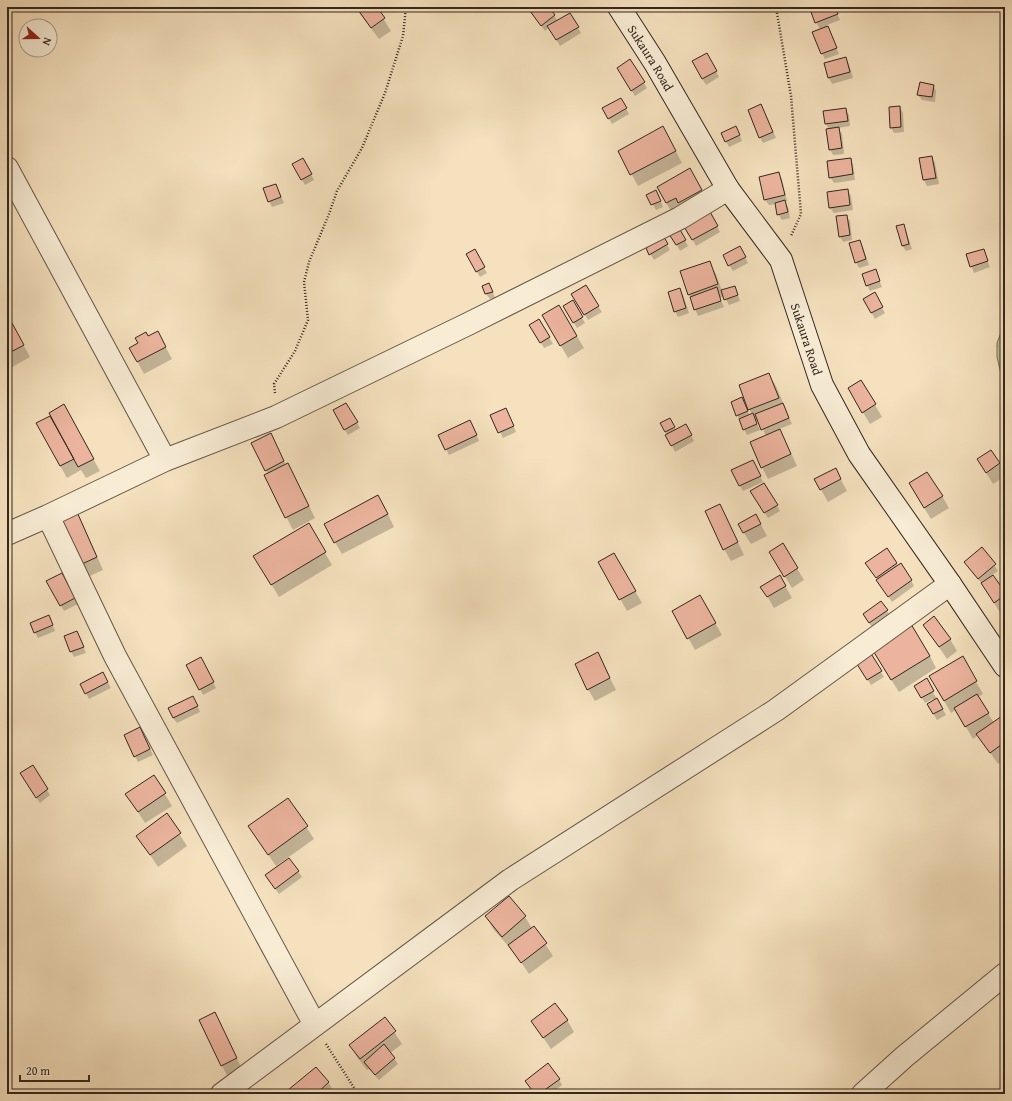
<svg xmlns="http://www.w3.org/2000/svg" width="1012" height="1101" font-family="'Gentium Book Plus',serif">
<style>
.forest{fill:url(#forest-firs);stroke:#777558}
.shadow{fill:#0003}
.building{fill:#ecb49e;stroke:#34271e}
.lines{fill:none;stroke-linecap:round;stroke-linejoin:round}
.street-casing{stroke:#645646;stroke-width:24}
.secondary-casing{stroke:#34271e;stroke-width:24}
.path{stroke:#34271e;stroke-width:2.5;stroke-dasharray:1 2;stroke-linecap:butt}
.street{stroke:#f8ecd5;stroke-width:22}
.secondary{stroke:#f8ecd5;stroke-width:22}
.labels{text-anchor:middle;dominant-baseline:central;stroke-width:4;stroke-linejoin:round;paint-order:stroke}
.street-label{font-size:13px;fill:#34271e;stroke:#f8ecd5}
</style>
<defs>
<pattern id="forest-firs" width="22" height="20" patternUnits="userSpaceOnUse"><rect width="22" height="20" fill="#bac393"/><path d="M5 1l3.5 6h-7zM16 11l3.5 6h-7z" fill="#989e77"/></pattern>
</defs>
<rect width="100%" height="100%" fill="#f5e1be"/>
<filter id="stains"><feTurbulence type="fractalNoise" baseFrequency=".005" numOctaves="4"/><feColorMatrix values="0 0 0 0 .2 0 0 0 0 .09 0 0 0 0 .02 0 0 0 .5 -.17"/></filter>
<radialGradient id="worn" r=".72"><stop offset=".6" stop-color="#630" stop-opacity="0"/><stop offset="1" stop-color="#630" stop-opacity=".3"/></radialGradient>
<path class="forest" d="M1005 322V391L997 357V343Z"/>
<path class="shadow" d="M355 7H376L391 31 379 39Z
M528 7H548L558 21 570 14 581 33 560 46 549 27 545 31Z
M824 7H834L840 20 827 25 839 54 825 59 822 53 820 30 812 13Z
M707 54 719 77 706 85 693 62Z
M845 58 849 64 853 78 832 84 829 78 825 64Z
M630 61 647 88 635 96 621 74Z
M933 85 936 91 935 102 922 100 918 95Z
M621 99 629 114 612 124 604 109Z
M761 105 776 138 763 143 760 137Z
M900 107 903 113 904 132 894 133 891 127Z
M845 109 849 115 850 126 838 128 842 134 844 154 833 155 830 149 829 129 826 124Z
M739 133 742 141 729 147 726 141Z
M670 140 682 163 638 186 619 151Z
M932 157 935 163 939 184 927 186 924 180 920 159Z
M303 159 314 180 305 185 293 164Z
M850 159 853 164 855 180 834 183 830 177Z
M779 174 782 179 787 201 785 202 788 207 790 218 782 220 778 214 776 204 769 205 765 200Z
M697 181 708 202 673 215 658 188Z
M276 185 284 203 272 207 269 201Z
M847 190 851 196 853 210 834 213 830 208Z
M648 195 659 197 663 207 656 210Z
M709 211 720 232 696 246 685 225Z
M846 216 850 221 852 240 843 242 840 236Z
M903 225 906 231 912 249 906 251 902 245Z
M679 230 688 246 680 251 671 234Z
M664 239 670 250 654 260 647 248Z
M860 241 863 247 869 265 859 268 856 262Z
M983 250 990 267 974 273 967 255Z
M474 251 487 273 480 277 467 255Z
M743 253 748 263 733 271 729 265Z
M709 262 716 274 722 291 735 287 740 301 729 305 724 296 720 298 724 307 698 316 689 294Z
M875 270 882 287 870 291 867 285Z
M680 289 683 295 689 313 678 317 675 311Z
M492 290 495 298 490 299 486 294Z
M874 293 885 313 875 319 864 299Z
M573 295 598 306 602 312 588 320Z
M572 302 585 323 577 328 564 307Z
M559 306 584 348 568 358 543 315Z
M539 320 553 344 544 348 530 325Z
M7 327 19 337 30 357 7 370Z
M148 337 164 344 172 359 144 374 130 348Z
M769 375 776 386 792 424 779 429 786 442 797 466 768 479 762 467 766 436 759 420 756 421 760 430 747 435 737 415 745 404 750 416 752 414 749 409Z
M861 381 882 417 870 424 849 389Z
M346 404 360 428 348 435 334 411Z
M492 415H509L516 432 503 438Z
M52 416 70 418 100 471 86 478 81 470 67 478 37 424Z
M670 419 676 430 689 431 694 441 675 452 661 423Z
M473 427 479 441 449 455 446 449Z
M270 434 286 465 294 476 315 518 293 530 265 475 268 474 266 470Z
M978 460 999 464 1005 476 993 484Z
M756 467 763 482 743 491 740 486Z
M835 469 847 491 828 502 815 479Z
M764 484 780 511 768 518 752 492Z
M917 496H942L949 508 931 519Z
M385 508 394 527 342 554 335 542Z
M76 513 83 525 103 570 90 576 83 564 63 519Z
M756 515 767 536 751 544 744 533Z
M726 517 744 555 731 561 724 549Z
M308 524 332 565 279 597 255 557Z
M782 544 804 580 792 588 777 564Z
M982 549 998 571 992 575 1005 594V612L1001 614 982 584 969 568Z
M614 554 642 603 627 611 599 562Z
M867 563H896L911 580 914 586 892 602Z
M62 574 78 604 64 611 48 582Z
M780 577 792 598 774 608 762 587Z
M700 596 722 635 695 650 673 611Z
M887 611 894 622 876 634 864 614Z
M49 616 55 631 38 638 35 632Z
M924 625 950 639 957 651 947 659Z
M77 632 86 653 74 657 71 651Z
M869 653 884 677 871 685 860 667Z
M930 656 936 668 899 692 880 662Z
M962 657 983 694 978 697 994 723H1005V759L998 764 978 735 973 739 956 710 951 713 930 676Z
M200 659 216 688 203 695 200 689Z
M604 666 616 690 595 701 588 689Z
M103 673 111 688 89 699 86 693Z
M926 680 946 715 937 720 928 704 934 700 933 699 925 703 915 686Z
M196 703 200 712 177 723 173 718Z
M143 734 153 755 138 762 135 756Z
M32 766 50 795 40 803 24 779Z
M154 776 172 806 145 823 134 806Z
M288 799 314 839 276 866 257 838Z
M167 815 187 846 158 867 138 836Z
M289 859 302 877 279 894 270 881Z
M509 898 525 917 532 928 534 927 553 956 529 974 511 947 510 948 493 929 487 917Z
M215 1014 243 1071 228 1077 222 1066Z
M385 1018 402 1044 390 1053 398 1064 379 1080 369 1069 367 1070 357 1057 350 1045Z
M567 1020 574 1032 551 1049 532 1021Z
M316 1068 329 1083 335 1094H292L290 1090Z
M559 1079 562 1085 550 1094H535Z"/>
<path class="building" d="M356 7H377L385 18 371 28Z
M527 7H549L555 15 541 26Z
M823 7H835L838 14 815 23 811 12Z
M570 13 579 27 556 40 547 26Z
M828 26 837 48 821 54 812 32Z
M707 53 717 71 702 79 692 61Z
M846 57 850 72 828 78 824 63Z
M630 59 645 82 631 91 617 68Z
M920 82 934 85 932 97 917 95Z
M621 98 627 108 608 119 602 108Z
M761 104 773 132 759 138 748 110Z
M900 106 901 127 890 128 889 107Z
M846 108 848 121 825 124 823 111Z
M663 126 676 151 630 175 618 151Z
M736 126 740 135 725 142 721 133Z
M839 127 842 148 829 150 826 129Z
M932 156 936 178 923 180 919 158Z
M303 158 312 174 301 180 292 164Z
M851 158 853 174 829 178 827 161Z
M690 168 702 190 678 203 676 198 666 203 657 187Z
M779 172 785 195 764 200 759 177Z
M276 184 281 197 268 202 263 188Z
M848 189 850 205 829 208 827 192Z
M656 190 661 201 651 205 646 195Z
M785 200 788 212 777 215 775 203Z
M709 210 718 226 692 240 683 225Z
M847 215 850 235 839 237 836 216Z
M904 224 909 244 902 246 896 226Z
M679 228 686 240 676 245 669 234Z
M664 237 668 244 649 255 646 248Z
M860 240 866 259 855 263 849 243Z
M740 246 746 257 728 266 723 255Z
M475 249 485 267 476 272 466 254Z
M984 249 988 261 970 267 966 254Z
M710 261 718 284 688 295 680 271Z
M876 269 880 281 866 286 862 274Z
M489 283 493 292 485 294 482 286Z
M586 285 599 306 584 315 571 294Z
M735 286 738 295 724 300 721 290Z
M717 287 721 301 694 310 690 297Z
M680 288 686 308 674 312 668 292Z
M875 292 883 307 871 313 863 299Z
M573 300 583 317 573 323 563 306Z
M559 305 577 336 560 346 542 315Z
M539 319 550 337 540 343 529 325Z
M12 323 24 345 7 354V326Z
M158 331 166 347 137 362 129 348 138 343 135 338 146 332 148 336Z
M769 373 779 398 748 410 739 385Z
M861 380 876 404 862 413 848 388Z
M742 397 748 411 736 416 731 402Z
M346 403 358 422 344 430 333 410Z
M783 403 789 418 761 430 755 414Z
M64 404 94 459 78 467 49 413Z
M506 408 514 426 498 433 490 415Z
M753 413 757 424 743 430 739 419Z
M50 416 74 459 60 466 36 423Z
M670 418 675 427 665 432 660 423Z
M470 420 477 435 445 450 438 435Z
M686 424 692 435 671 446 665 435Z
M780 429 791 454 761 468 750 442Z
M271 433 284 461 265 471 251 443Z
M991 450 1000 463 986 473 977 459Z
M753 460 761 476 739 486 731 470Z
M288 463 309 506 285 518 264 475Z
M836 468 841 479 820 490 814 479Z
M927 472 943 496 924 508 909 483Z
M764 483 778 505 764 513 750 491Z
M378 495 388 514 334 543 324 524Z
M720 504 738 542 723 550 705 511Z
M77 512 97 557 82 564 62 519Z
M756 514 761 524 743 533 738 524Z
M309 523 326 552 271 585 253 556Z
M783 543 798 568 784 577 769 552Z
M982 547 996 564 978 579 964 562Z
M887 548 897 563 876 578 865 563Z
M614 553 636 591 619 600 598 562Z
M901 563 912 580 888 597 876 580Z
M62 573 75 598 60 606 46 581Z
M780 575 786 586 767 597 760 587Z
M993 575 1005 592V595L994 603 981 583Z
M700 595 716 623 687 639 672 611Z
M881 601 888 610 869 623 863 614Z
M49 615 53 625 34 633 30 623Z
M934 616 951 639 939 647 923 625Z
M911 624 930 656 891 680 872 649Z
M77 631 84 647 70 652 64 636Z
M598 652 610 678 587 690 575 664Z
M870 652 882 671 867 680 855 661Z
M963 656 977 681 944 701 929 676Z
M201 657 214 682 199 690 186 665Z
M103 672 108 682 85 694 80 684Z
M927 678 934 691 921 698 914 686Z
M977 694 989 713 965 727 954 708Z
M193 696 198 706 173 718 168 708Z
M937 698 943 709 933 714 927 704Z
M1002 716 1005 721V742L990 753 976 734Z
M140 727 150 749 134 757 124 735Z
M33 765 48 789 36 798 20 773Z
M154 775 166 793 138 812 125 794Z
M288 798 308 826 268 855 248 826Z
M167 813 181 833 150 855 136 836Z
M289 858 299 871 275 889 265 875Z
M509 896 526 916 502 937 485 916Z
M534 926 547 943 521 963 508 945Z
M555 1003 568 1020 543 1038 531 1021Z
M215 1012 237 1058 221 1066 199 1020Z
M385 1017 396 1031 360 1059 349 1045Z
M384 1044 395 1058 375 1075 364 1062Z
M548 1063 560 1079 539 1094H535L525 1081Z
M316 1067 329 1082 316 1094H292L288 1090Z"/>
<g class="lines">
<g class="street-casing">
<path id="street" d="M7 168 165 460
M48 516 115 656 315 1025
M7 534 48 516 165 460 276 417 468 324 680 218 728 189
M222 1094 510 880 776 710 950 584
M863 1094 904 1057 1005 974"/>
</g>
<g class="secondary-casing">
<g id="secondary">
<path id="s1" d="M619 7 655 63 728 189 781 260 822 385 859 454 950 584 1005 666"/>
</g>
</g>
<path class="path" d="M776 7 791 96 801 214 791 236
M275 393 274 384 295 351 308 320 304 282 309 262 329 214 337 191 362 148 385 93 403 36 406 7
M326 1044 358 1094"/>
<use href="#street" class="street"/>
<use href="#secondary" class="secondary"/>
</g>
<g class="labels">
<g class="street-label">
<text stroke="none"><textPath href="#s1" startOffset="60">Sukaura Road</textPath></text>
<text stroke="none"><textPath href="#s1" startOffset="384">Sukaura Road</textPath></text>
</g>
</g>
<rect width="1012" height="1101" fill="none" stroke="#f5e1be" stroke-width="24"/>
<rect x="8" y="8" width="996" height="1085" fill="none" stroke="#34271e" stroke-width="2"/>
<rect x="12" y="12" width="988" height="1077" fill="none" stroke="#34271e"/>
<g transform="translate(38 38) rotate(111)"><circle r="19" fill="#f8ecd5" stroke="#aa9d8c"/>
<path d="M0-3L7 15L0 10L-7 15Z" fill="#8f2418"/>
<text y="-6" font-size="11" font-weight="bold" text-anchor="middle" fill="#34271e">N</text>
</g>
<path d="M20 1075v6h69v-6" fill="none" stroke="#34271e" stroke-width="2"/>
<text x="26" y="1075" font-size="12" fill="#34271e" stroke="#f8ecd5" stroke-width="3" paint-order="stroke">20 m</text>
<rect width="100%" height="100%" filter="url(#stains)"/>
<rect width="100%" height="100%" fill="url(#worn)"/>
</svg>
